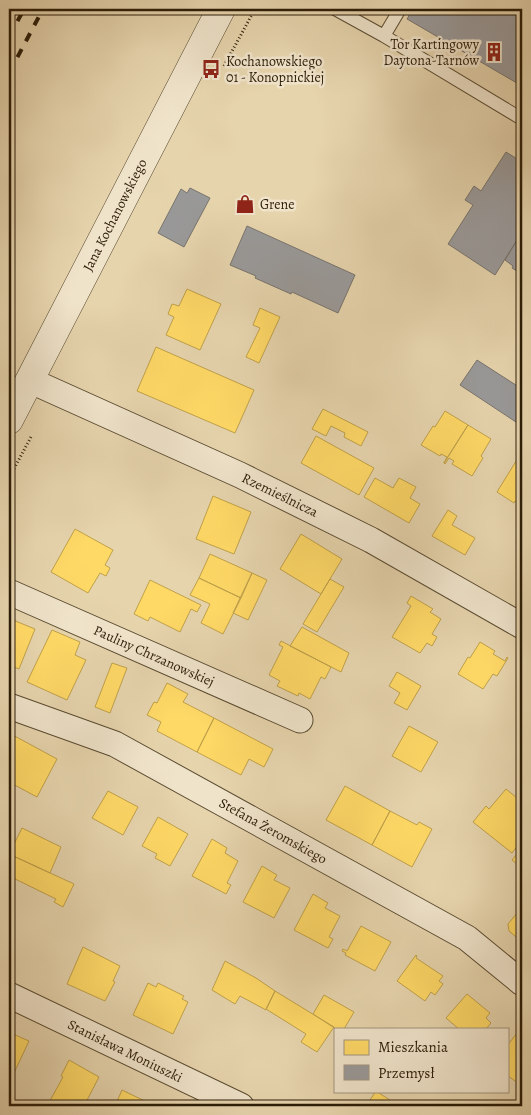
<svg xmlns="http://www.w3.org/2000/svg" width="531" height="1115" font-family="Alegreya,serif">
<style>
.homes{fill:#ffd966;stroke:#c0a14a}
.industry{fill:#999;stroke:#78746e}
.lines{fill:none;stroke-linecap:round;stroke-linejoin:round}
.service-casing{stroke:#5a4b31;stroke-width:14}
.minor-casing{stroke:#5a4b31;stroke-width:27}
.tertiary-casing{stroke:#5a4b31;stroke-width:29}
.path{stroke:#2c1d08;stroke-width:3;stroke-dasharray:1 2.5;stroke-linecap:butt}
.service{stroke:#efe3ca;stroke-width:12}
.minor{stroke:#efe3ca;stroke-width:25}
.tertiary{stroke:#efe3ca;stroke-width:28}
.rail{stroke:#2c1d08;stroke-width:4;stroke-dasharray:9 9;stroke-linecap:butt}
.labels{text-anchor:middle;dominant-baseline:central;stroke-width:5;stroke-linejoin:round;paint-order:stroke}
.poi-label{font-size:14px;fill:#2c1d08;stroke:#efe3ca;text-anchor:start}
.street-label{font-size:14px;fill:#2c1d08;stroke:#efe3ca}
</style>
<rect width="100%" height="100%" fill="#e6d4ad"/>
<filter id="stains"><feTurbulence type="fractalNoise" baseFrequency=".004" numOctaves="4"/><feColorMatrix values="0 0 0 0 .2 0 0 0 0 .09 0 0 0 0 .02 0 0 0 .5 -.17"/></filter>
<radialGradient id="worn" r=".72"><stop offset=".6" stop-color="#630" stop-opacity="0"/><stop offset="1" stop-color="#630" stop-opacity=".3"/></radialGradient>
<path class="homes" d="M187 289 221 304 200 350 166 335 174 317 168 314 172 304 179 306Z
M260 308 280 317 259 363 246 357 260 328 253 325Z
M156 347 254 390 235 433 137 391Z
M323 409 368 432 361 446 344 437 345 433 331 426 326 436 312 429Z
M445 411 468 425 444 463 447 457 441 454 440 456 421 445 433 426 435 427Z
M468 425 491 439 481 456 483 458 472 476 452 464 454 461 449 458 445 464 444 463Z
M316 436 374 468 359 495 301 463Z
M518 458 522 461V502L517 511 520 504 515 501 514 503 497 492Z
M375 478 393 488 399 478 416 487 410 498 420 504 409 523 364 497Z
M213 496 251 512 234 554 196 539Z
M448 510 457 516 452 525 475 538 465 555 432 536Z
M75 529 113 550 105 565 110 568 106 576 100 573 88 593 51 572Z
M301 534 342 559 321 594 280 569Z
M210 554 252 573 241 598 199 578Z
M252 573 267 580 248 620 233 613Z
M199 578 241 598 223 634 201 623 210 604 190 595Z
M330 579 344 587 317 632 303 624Z
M150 580 201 605 197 612 191 609 180 632 150 617 148 621 134 614Z
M411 596 433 609 430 612 441 619 432 634 437 637 432 646 427 643 420 653 392 637 411 606 407 603Z
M13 620 35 629 19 669 9 665V621L12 622Z
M302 627 349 653 341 672 290 646Z
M52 630 80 642 75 655 86 660 67 700 27 682Z
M281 641 331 667 325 679 321 677 310 699 299 693 298 696 277 686 280 681 269 675 283 647 279 645Z
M480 642 495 651 493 654 505 661 507 657 508 658 497 676 493 674 483 689 458 674 468 657 470 658Z
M112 663 127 668 110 713 95 707Z
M397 672 421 686 407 710 394 703 400 693 389 686Z
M167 683 188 694 183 702 214 718 197 752 157 731 161 722 147 715 154 702 157 703Z
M214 718 273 749 264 767 249 759 241 775 197 752Z
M409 726 438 742 421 772 392 756Z
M9 733 57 759 37 797 9 782Z
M345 786 390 811 372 845 326 820Z
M506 789 522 802V840L512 853 473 822 486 806 489 809Z
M108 791 138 807 123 835 92 818Z
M390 811 417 825 419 822 432 829 412 867 372 845Z
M158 817 188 834 170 866 155 858 157 854 142 846Z
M22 828 61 847 50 873 9 854Z
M212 839 227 848 225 853 238 861 227 883 231 885 226 894 192 876Z
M522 848V868L512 860Z
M9 854 74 884 63 907 54 902 56 899 9 876Z
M262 866 277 875 274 880 290 888 274 918 243 902Z
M313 894 328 903 325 908 340 916 329 937 333 939 328 948 294 930Z
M522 907V942L509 931 508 924Z
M361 926 391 942 375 971 345 955 346 953 342 951 343 949 347 951Z
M83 947 120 966 113 981 115 982 105 1001 67 984Z
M416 955 417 956 416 958 443 976 439 981 443 984 435 995 431 992 425 1001 397 981Z
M225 961 256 978 275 991 266 1010 240 996 235 1004 212 990Z
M148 983 156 987 158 983 184 996 182 999 188 1002 173 1034 133 1015Z
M275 991 334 1027 317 1052 301 1042 306 1034 266 1009Z
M467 994 490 1013 486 1018 491 1023 486 1029H459L446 1018Z
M324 995 354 1012 344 1029H336L313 1014Z
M9 1030 14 1033 13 1034 29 1041 14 1073 9 1070Z
M517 1033 522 1037V1081L519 1084 507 1075V1046Z
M69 1060 99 1077 84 1106H47L63 1077 61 1076Z
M122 1090 153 1105V1106H115Z
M376 1091 399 1106H366Z"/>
<path class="industry" d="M413 9H522V86L407 19Z
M506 152 522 162V232L495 275 448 244 473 205 465 200 474 186 481 191Z
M190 188 210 198 184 247 158 233 181 189 187 193Z
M247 226 355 275 338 313 292 292 291 294 255 278 256 276 230 265Z
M522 232V274L512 268 513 266 505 260Z
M477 360 522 389V426L460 385Z"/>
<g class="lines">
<g class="service-casing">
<path id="service" d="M335 9 384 36 400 9
M384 36 522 119"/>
</g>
<g class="minor-casing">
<path id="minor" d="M29 380 240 475 371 540 522 626
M9 592 300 720
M9 706 115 744 467 938 522 983
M9 995 241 1106"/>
</g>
<g class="tertiary-casing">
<path id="tertiary" d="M9 420 221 9"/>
</g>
<path class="path" d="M224 66 255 9
M9 478 31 437"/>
<use href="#service" class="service"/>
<use href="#minor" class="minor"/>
<use href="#tertiary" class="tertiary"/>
<path class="rail" d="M9 37 24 9
M9 73 43 9"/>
</g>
<defs>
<g id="building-bare" transform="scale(1.5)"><path d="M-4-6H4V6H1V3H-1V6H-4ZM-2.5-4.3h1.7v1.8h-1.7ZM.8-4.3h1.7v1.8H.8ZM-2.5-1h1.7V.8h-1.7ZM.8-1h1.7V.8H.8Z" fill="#8f2418" stroke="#efe3ca" stroke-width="2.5" paint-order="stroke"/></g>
<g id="bus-bare" transform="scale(1.5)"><path d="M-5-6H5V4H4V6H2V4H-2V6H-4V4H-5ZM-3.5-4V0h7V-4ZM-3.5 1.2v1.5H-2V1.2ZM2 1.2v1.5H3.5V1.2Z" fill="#8f2418" stroke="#efe3ca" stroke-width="2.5" paint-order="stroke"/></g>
<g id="shop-bare" transform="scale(1.5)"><path d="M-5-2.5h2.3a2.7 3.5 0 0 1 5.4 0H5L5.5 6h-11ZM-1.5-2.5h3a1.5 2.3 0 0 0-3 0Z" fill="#8f2418" stroke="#efe3ca" stroke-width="2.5" paint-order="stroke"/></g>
</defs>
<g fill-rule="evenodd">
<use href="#building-bare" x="494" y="52"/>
<use href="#bus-bare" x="211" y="69"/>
<use href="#shop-bare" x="245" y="204"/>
</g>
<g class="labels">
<g class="poi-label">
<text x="479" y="44" text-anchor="end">Tor Kartingowy<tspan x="479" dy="16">Daytona-Tarnów</tspan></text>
<text x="226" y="61">Kochanowskiego<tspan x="226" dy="16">01 - Konopnickiej</tspan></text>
<text x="260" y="204">Grene</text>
</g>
<g class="street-label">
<text transform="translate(115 215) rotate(-63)">Jana Kochanowskiego</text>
<text transform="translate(280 495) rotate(26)">Rzemieślnicza</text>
<text transform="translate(154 656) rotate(24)">Pauliny Chrzanowskiej</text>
<text transform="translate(273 831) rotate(29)">Stefana Żeromskiego</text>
<text transform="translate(125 1051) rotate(26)">Stanisława Moniuszki</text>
</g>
</g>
<rect width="531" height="1115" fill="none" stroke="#e6d4ad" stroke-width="30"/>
<rect x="10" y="10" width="511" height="1095" fill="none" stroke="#2c1d08" stroke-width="2.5"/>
<rect x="15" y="15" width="501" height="1085" fill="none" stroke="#2c1d08"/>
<rect x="334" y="1028" width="175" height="65" fill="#efe3ca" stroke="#a1947c"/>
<rect x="344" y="1040" width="25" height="15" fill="#ffd966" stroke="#a1947c"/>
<text x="378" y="1052" font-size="15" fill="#2c1d08">Mieszkania</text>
<rect x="344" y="1065" width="25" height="15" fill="#999999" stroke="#a1947c"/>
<text x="378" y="1078" font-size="15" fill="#2c1d08">Przemysł</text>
<rect width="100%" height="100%" filter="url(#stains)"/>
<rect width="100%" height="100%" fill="url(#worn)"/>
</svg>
